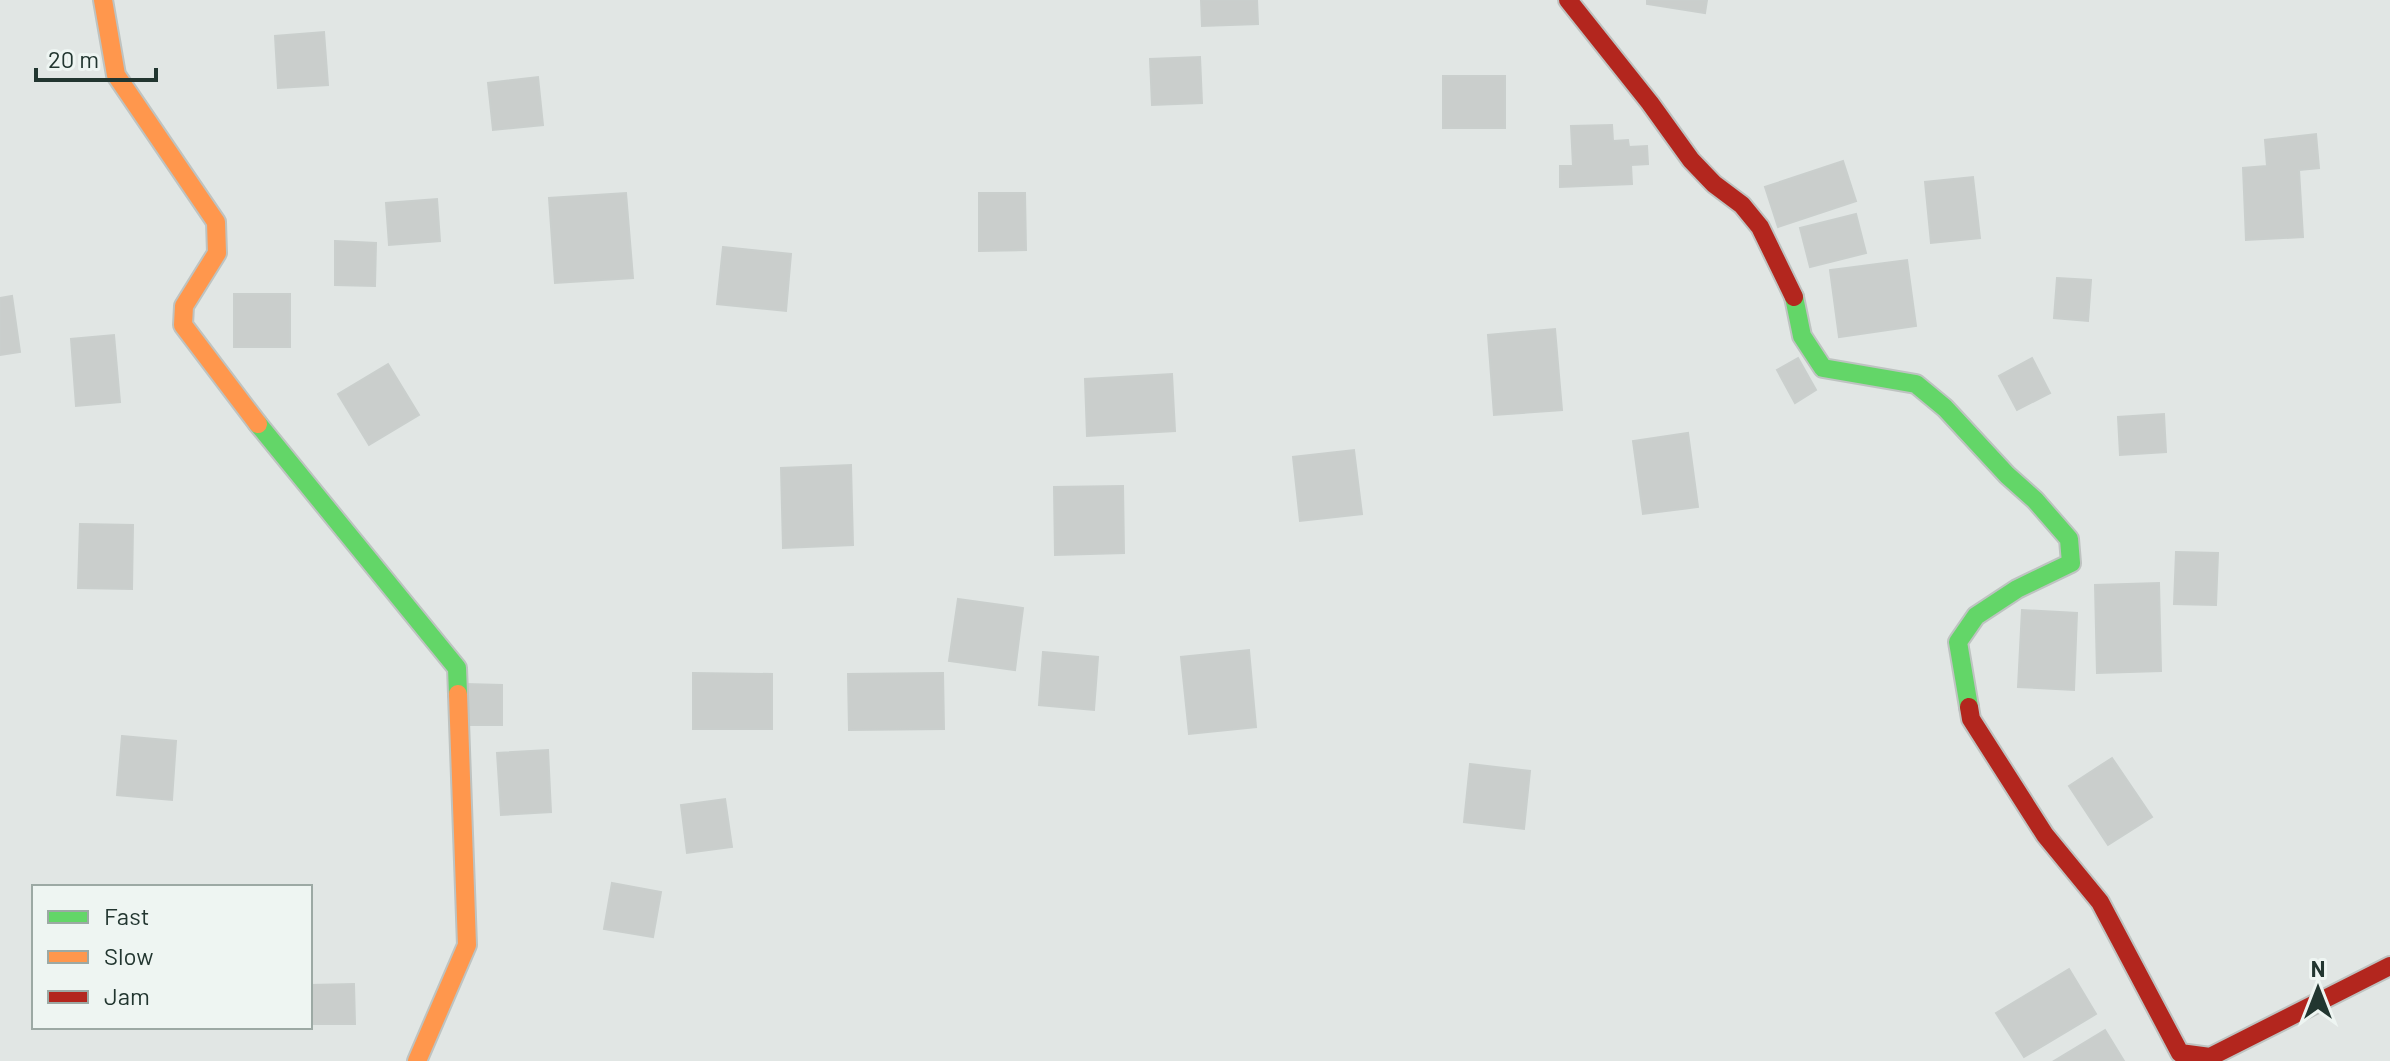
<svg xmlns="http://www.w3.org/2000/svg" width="2390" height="1061" font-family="Barlow,sans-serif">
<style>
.building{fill:#cacecc;stroke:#cacfcd;stroke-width:2}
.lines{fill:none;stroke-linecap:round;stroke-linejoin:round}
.fast-casing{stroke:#bec3c1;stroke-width:22}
.slow-casing{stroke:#bec3c1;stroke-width:22}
.jam-casing{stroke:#bec3c1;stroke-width:22}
.fast{stroke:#63d668;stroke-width:18}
.slow{stroke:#ff974d;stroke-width:18}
.jam{stroke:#b3261e;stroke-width:18}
</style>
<rect width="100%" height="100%" fill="#e1e6e4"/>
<path class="building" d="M1201 0H1257L1258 24 1202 26Z
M1647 0H1707L1705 13 1647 4Z
M324 32 328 85 278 88 275 36Z
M1200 57 1202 103 1152 105 1150 59Z
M1443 76H1505V128H1443Z
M538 77 543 125 493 130 488 83Z
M1612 125 1613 141 1628 140 1629 147 1647 146 1648 164 1631 165 1632 184 1560 187V166H1573L1571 126Z
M2316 134 2319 168 2299 170 2303 237 2246 240 2243 168 2267 166 2265 140Z
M1843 161 1856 201 1778 227 1765 187Z
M1973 177 1980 238 1931 243 1925 182Z
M626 193 633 278 555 283 549 198Z
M979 193H1025L1026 250 979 251Z
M437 199 440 241 389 245 386 203Z
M1856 214 1866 253 1810 267 1800 228Z
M335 241 376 243 375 286 335 285Z
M723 247 791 254 786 311 717 304Z
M1907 260 1916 326 1839 337 1830 270Z
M2057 278 2091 280 2088 321 2054 318Z
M234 294H290V347H234Z
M12 296 20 352 0 355V298Z
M1555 329 1562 410 1494 415 1488 335Z
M114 335 120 402 76 406 71 339Z
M1798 358 1816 390 1795 403 1777 370Z
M2032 358 2050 393 2017 410 1999 376Z
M388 364 419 415 369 445 338 394Z
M1172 374 1175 431 1087 436 1085 379Z
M2164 414 2166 452 2120 455 2118 417Z
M1688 433 1698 507 1643 514 1633 441Z
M1354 450 1362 514 1300 521 1293 457Z
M851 465 853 545 783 548 781 468Z
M1123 486 1124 553 1055 555 1054 487Z
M80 524 133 525 132 589 78 588Z
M2176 552 2218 553 2216 605 2174 604Z
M2159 583 2161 671 2097 673 2095 585Z
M958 599 1023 608 1015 670 949 661Z
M2022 610 2077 613 2074 690 2018 687Z
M1249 650 1256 727 1189 734 1181 657Z
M1043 652 1098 657 1094 710 1039 705Z
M693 673 772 674V729H693Z
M943 673 944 729 849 730 848 674Z
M465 684 502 685V725H465Z
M122 736 176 741 172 800 117 795Z
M548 750 551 812 501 815 497 753Z
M2112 758 2152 817 2108 845 2069 786Z
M1470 764 1530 771 1524 829 1464 822Z
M725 799 732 847 687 853 681 805Z
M612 883 661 892 653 937 604 929Z
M2069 969 2096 1014 2024 1057 1996 1013Z
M354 984 355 1024H310V985Z
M2105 1030 2124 1061H2054Z"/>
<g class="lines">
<g class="fast-casing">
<path id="fast" d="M1794 297 1802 336 1823 368 1916 384 1945 408 2007 475 2035 500 2069 539 2071 563 2017 589 1976 616 1958 642 1969 707
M258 424 457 668 458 694"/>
</g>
<g class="slow-casing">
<path id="slow" d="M103 0 116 75 216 222 217 253 184 306 183 325 258 424
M417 1061 467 945 458 694"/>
</g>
<g class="jam-casing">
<path id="jam" d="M1568 0 1650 103 1691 160 1714 184 1742 205 1760 227 1794 297
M1969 707 1971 719 2045 835 2100 902 2180 1053 2210 1057 2390 966"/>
</g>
<use href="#fast" class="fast"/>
<use href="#slow" class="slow"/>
<use href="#jam" class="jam"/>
</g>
<rect x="32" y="885" width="280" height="144" fill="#eef5f2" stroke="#9ca9a4" stroke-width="2"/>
<rect x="48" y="911" width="40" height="12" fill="#63d668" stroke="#9ca9a4" stroke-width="2"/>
<text x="104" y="925" font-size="24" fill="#223630">Fast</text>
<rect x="48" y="951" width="40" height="12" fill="#ff974d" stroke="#9ca9a4" stroke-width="2"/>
<text x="104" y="965" font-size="24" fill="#223630">Slow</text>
<rect x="48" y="991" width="40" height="12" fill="#b3261e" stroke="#9ca9a4" stroke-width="2"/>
<text x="104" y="1005" font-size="24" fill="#223630">Jam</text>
<g transform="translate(2318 989)" stroke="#eef5f2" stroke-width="6" paint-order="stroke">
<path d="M0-6L14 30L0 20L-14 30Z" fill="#223630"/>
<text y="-12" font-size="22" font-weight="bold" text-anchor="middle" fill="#223630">N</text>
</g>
<path d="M36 68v12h120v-12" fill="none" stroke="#223630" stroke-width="4"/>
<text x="48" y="68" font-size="24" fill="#223630" stroke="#eef5f2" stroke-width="6" paint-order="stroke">20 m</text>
</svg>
